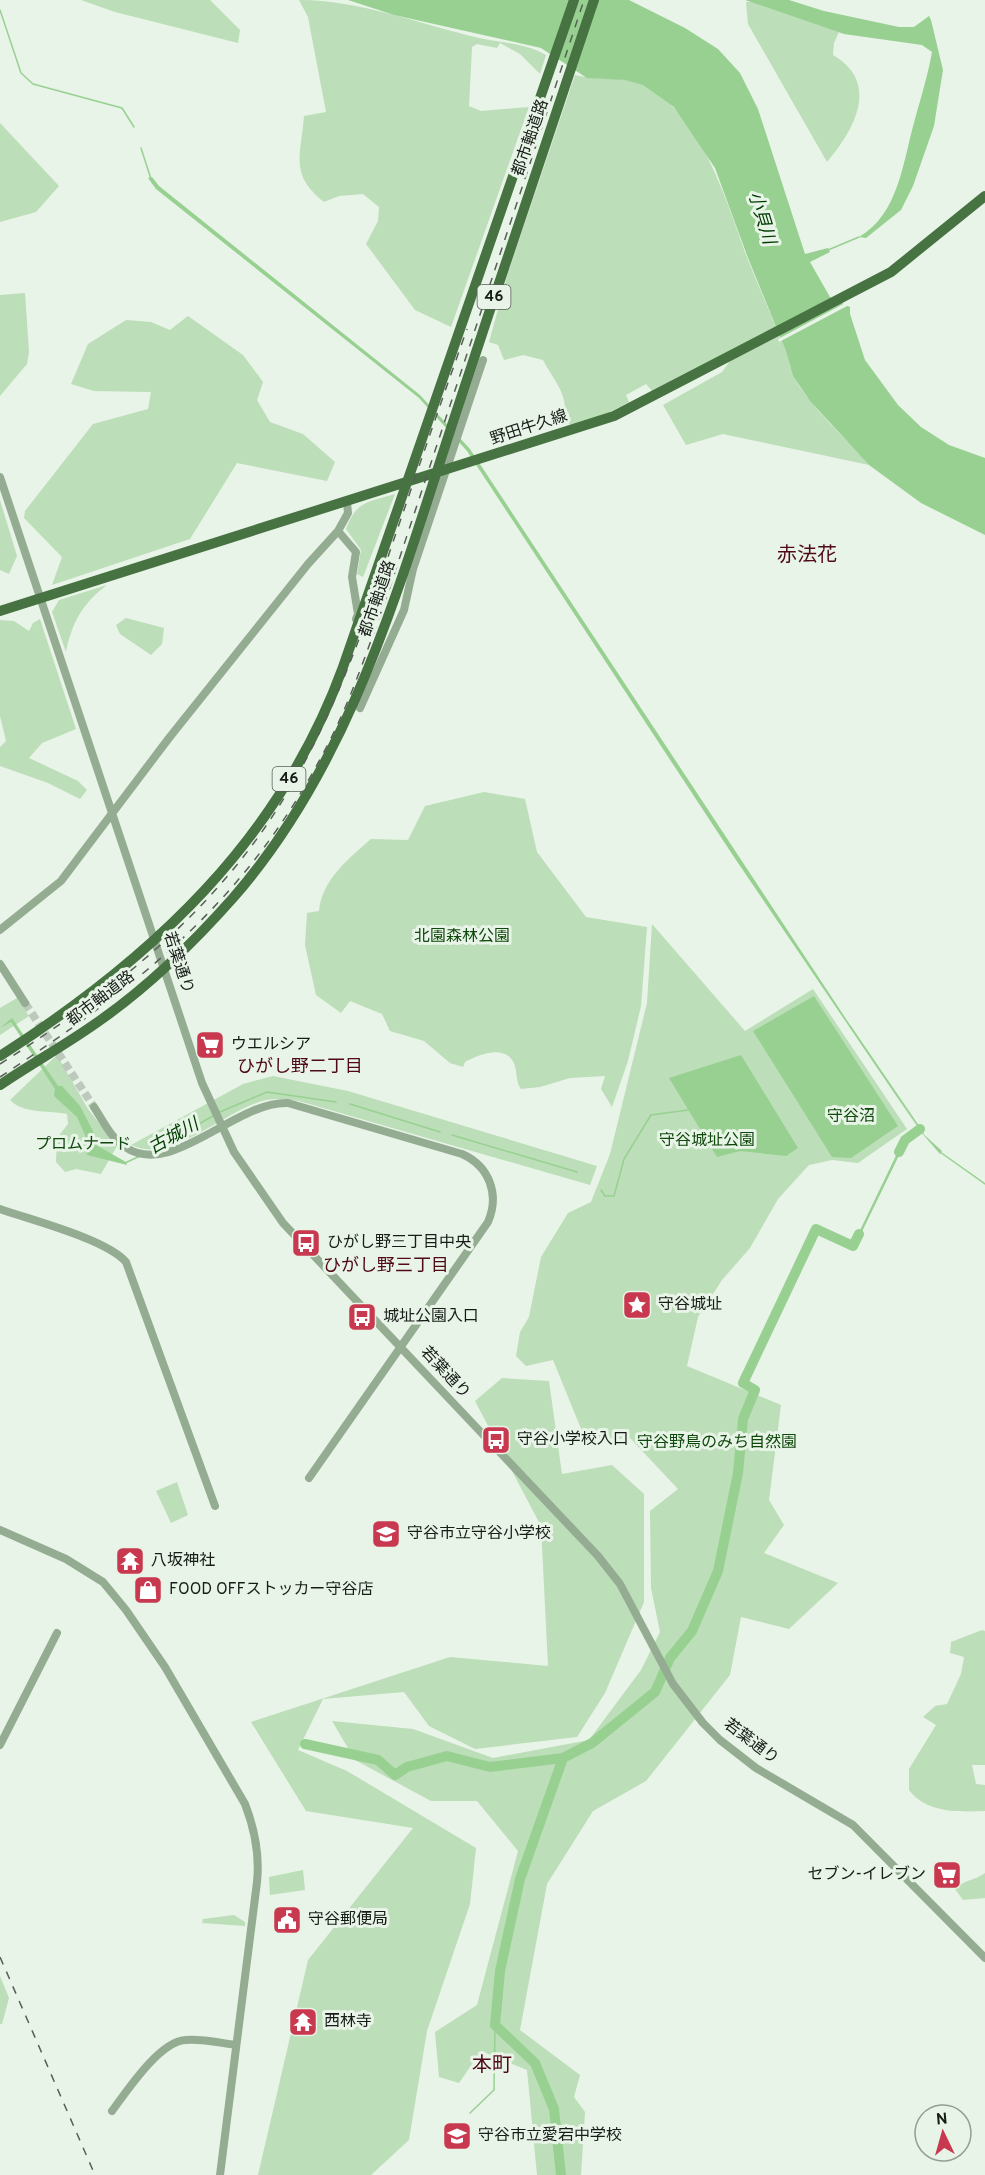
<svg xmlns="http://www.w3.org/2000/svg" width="985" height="2175" font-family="Overpass,'Noto Sans JP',sans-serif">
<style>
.green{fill:#bcdeb8}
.water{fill:#98d092}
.pier{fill:#e8f4e7}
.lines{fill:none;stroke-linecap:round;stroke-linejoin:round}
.stream{stroke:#98d092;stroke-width:1.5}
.river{stroke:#98d092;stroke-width:10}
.tertiary-tunnel{stroke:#bec9bd;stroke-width:8;stroke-dasharray:8 4;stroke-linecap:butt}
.tertiary{stroke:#94ac91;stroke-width:8}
.primary{stroke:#477242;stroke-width:10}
.rail{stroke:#585f58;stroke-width:1.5;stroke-dasharray:8 8;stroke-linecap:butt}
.labels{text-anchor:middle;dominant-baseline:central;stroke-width:6;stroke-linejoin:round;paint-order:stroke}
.shield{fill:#e8f4e7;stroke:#565d55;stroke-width:1.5}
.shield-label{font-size:15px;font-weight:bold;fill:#171c17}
.street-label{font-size:16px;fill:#171c17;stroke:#e8f4e7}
.park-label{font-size:16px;fill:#0f480b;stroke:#e8f4e7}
.poi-label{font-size:16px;fill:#171c17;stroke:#e8f4e7;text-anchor:start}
.water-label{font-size:18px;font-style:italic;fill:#003c00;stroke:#e8f4e7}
.neighbourhood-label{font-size:18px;fill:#4f0917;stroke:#e8f4e7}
.quarter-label{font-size:20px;fill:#4f0917;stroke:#e8f4e7}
</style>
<rect width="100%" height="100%" fill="#e8f4e7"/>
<path class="green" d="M81 0H210L240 30 238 43 115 12Z
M299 0C360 0 419 24 479 38 501 43 526 43 546 55L540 74 520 54 500 43 497 48 477 44 472 47 469 106 481 111 529 107 451 327 415 310 366 244 378 221 379 207 363 194 339 196 324 202C289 174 301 156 304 116L326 112 308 17Z
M746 2H752L839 32 834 43 833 55C881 83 854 130 827 162L748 24Z
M575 75C597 81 622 75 643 85 701 111 728 205 748 260 760 290 773 319 785 348 789 358 790 370 795 379 814 411 845 437 869 465L723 434 686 445 663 405 722 372 730 361 653 392 646 384 626 395 629 402 606 414 570 425 563 417C571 397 552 378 543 360L523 355 504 360 498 345 489 342 508 273Z
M0 123 59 186 36 212 0 222Z
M25 293 29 352 27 364 0 396V295Z
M188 316 243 355 263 382 257 400 270 422 303 434 335 462 327 481 237 463 190 539 52 585 62 557 24 518 25 511 93 424 148 409 151 392 94 391 71 384 88 344 126 320 151 322 170 330Z
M395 494 363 577 357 574 361 550 346 529C357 500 367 503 395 494Z
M0 500 17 556 9 574 0 570Z
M107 585C83 603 72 622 66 652L52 612 59 600Z
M126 618 164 628 162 644 151 655 120 634 116 625Z
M40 619 76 729 42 743 29 758 78 781 87 790 80 799 48 783 0 766V747L6 741 0 716V620L14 621 29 631 33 623Z
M484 792 525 799 537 852 586 917 647 927 641 1006 628 1061 612 1107 601 1089 605 1076 570 1078 540 1087 521 1089C516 1082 517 1074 515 1066 508 1043 479 1054 465 1062L463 1067 450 1063 424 1041 390 1031 382 1014 350 1001 341 1013 316 995 305 945 307 913 319 911C322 880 348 859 371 839L408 840 425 806Z
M652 924 745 1031 813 989 907 1129 858 1163 832 1160 809 1165 778 1199 750 1248 722 1280 698 1317 687 1366 781 1405 769 1500 784 1525 764 1553 838 1583 789 1629 741 1617 730 1675 646 1781 593 1811 547 1884 520 2030 580 2075 574 2097 585 2112 581 2175H537L527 2070 481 2051 459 2083 439 2077 435 2032 477 2005 518 1851 477 1801H431L355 1760 332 1721 413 1729 493 1758 589 1740 641 1670 660 1632 651 1588 650 1511 678 1489 630 1438 586 1441 553 1360 526 1366 516 1356 520 1332 529 1317 541 1257 568 1213 591 1202 610 1154 647 1003Z
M17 998 29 1016 0 1035V1008Z
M57 1055 88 1109 117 1146 101 1174 76 1169 65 1172 56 1162 57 1138 68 1124 67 1114C46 1110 24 1114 10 1100Z
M273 1076 348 1091 597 1166 590 1185 299 1101C286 1099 275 1098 262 1101 222 1112 172 1164 131 1145L243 1084Z
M502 1378 549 1381 562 1474 612 1465 644 1494V1602L605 1693 577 1737 475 1749 429 1726 404 1692 323 1699 298 1750 347 1771 476 1848 470 1904 427 2031 409 2140 371 2175H258L308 1960 413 1828 306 1811 251 1722 450 1657 548 1666 541 1526 475 1401Z
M177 1482 188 1515 171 1523 156 1491Z
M982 1630 985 1631V1765H972L976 1784 985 1785V1811C958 1812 926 1813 909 1790V1769L936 1725 923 1717 935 1706 947 1704 961 1674 964 1657 950 1653 951 1642Z
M303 1870 305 1890 270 1895 269 1877Z
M985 1873V1898L963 1900 955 1889C965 1879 974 1881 985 1873Z
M234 1915 245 1922V1926L202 1923 203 1919Z
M0 1976 9 1998 2 2024H0Z"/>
<path class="water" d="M348 0H629L685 28 718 49 740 73 758 109 805 254 828 248 830 252 810 262 830 297 850 307V314L865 360 898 405 921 427 949 445 985 458V535L921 503 869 465 810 401 793 376 786 351 748 258 715 168 674 107 643 85 625 80 587 78 541 48 394 15Z
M745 0H789L824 11 899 27H914L929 16 931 20 943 70 934 126 913 186 901 210 866 238 859 237C899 214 903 161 915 119 921 97 928 75 932 52L922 45 844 34Z
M152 177 159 186 420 395 470 449 920 1131 942 1151 940 1154 920 1131 906 1141 854 1248 853 1245 903 1141 920 1131 734 857 467 451 419 398 156 189 148 178Z
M814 996 898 1126 851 1158 832 1157 753 1031Z
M12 1018 58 1086H62L80 1106 93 1131 96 1145 126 1162 127 1165 87 1155 85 1135 77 1117 54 1096 55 1089 11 1022 0 1028Z
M741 1055 798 1148 786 1156 740 1151 717 1157 669 1078Z"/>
<path class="pier" d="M847 302 851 304 779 342 778 339Z"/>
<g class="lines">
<path class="stream" d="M0 10 21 73 33 84 122 108 134 127
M141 148 151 179
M828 250 859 237
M850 1026 923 1133
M350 1104 440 1132
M220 1112 267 1092 336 1102
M452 1135 577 1172
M152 1150 213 1116
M940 1152 985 1184
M125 1163 140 1156
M601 1190 605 1196H614L624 1159 651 1115 688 1110
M470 2113 494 2090 495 2025"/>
<path class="river" d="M899 1152 905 1140 920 1129
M305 1744 378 1760 395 1775 407 1767 447 1756 490 1767 563 1758
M561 2175 554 2109 535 2063 495 2025 500 1971 520 1879 563 1758 592 1743 655 1692 670 1658 692 1631 718 1571 738 1473 743 1419 755 1390 743 1383 816 1229 853 1246 859 1234"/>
<path class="tertiary-tunnel" d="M25 1003 94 1107"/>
<path class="tertiary" d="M0 477 202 1083 234 1152 283 1223 598 1556 620 1584 673 1684 703 1723 720 1740 756 1768 853 1825 985 1958
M338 531 356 552 352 577 358 614 356 619
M360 708 404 610 413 569 483 360
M0 930 61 881 169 738 308 564 338 531 348 513 347 502
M0 964 25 1003
M94 1107C103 1121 111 1138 125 1147 172 1179 235 1101 288 1103L462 1154C489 1166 500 1194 488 1222L309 1478
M0 1209C31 1220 106 1239 126 1262L215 1506
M0 1530 66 1559 103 1582 126 1610 165 1667 245 1804C255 1830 260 1854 257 1882L220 2175
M0 1745 57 1633
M112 2111C127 2091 159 2042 185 2040 201 2038 220 2043 236 2045"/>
<path class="primary" d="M0 611 614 416 891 272 985 196
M0 1056C152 959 280 840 343 667L574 0
M0 1085C34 1062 69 1043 102 1019 150 985 194 942 233 898 352 762 399 585 454 419 500 279 547 139 594 0"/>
<path class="rail" d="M0 1064C104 998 201 923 270 820 328 733 361 637 394 539 418 469 442 399 467 329
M0 1077C141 984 248 900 327 746 353 696 370 642 389 590L584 0
M0 1957 95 2175"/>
</g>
<defs>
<g id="supermarket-square" transform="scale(1.5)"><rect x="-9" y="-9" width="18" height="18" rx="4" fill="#c8384f" stroke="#e8f4e7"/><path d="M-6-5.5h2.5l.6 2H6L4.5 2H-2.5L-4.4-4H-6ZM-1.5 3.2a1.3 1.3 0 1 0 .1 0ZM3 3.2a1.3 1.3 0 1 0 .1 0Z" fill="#fff"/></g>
<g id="bus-square" transform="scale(1.5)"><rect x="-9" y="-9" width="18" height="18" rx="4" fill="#c8384f" stroke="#e8f4e7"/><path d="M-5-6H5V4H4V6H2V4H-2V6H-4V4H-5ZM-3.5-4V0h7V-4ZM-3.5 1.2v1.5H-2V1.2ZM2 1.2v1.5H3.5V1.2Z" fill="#fff"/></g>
<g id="sight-square" transform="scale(1.5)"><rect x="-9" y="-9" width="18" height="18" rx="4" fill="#c8384f" stroke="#e8f4e7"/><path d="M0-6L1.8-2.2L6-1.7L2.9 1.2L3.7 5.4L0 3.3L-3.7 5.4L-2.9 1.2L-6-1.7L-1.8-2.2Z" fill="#fff"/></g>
<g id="school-square" transform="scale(1.5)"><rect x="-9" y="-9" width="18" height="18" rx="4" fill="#c8384f" stroke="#e8f4e7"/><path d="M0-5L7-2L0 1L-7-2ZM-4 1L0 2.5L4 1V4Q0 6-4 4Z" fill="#fff"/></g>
<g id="temple-square" transform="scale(1.5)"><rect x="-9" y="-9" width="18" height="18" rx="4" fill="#c8384f" stroke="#e8f4e7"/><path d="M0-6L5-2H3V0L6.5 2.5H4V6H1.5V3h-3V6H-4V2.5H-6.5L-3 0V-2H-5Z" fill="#fff"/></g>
<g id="shop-square" transform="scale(1.5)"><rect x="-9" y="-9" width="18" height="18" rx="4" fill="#c8384f" stroke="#e8f4e7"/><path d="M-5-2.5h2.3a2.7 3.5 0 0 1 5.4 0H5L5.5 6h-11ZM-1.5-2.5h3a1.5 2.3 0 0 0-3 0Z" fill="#fff"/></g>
<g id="civic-square" transform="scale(1.5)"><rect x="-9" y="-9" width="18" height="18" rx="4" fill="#c8384f" stroke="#e8f4e7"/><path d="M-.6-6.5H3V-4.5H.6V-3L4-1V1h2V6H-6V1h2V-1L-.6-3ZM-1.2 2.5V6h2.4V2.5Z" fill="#fff"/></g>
</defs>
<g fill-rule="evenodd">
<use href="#supermarket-square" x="210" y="1045"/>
<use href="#bus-square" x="306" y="1243"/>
<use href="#sight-square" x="637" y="1305"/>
<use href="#bus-square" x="362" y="1317"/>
<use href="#bus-square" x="496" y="1440"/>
<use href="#school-square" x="386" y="1534"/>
<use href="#temple-square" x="130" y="1561"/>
<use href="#shop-square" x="148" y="1590"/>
<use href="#supermarket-square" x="947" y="1875"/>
<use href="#civic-square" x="287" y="1920"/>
<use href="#temple-square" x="303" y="2022"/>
<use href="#school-square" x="457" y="2136"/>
</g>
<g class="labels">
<g class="shield">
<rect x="477.5" y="285" width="33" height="24" rx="4.5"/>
<rect x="272.5" y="767" width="33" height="24" rx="4.5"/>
</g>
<g class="shield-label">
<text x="494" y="297">46</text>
<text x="289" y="779">46</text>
</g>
<g class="street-label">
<text transform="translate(531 138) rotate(-71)">都市軸道路</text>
<text transform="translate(529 428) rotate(-18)">野田牛久線</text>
<text transform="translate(378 599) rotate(-71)">都市軸道路</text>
<text transform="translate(178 963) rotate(72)">若葉通り</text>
<text transform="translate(101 999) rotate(-37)">都市軸道路</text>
<text transform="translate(445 1373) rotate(47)">若葉通り</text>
<text transform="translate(751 1742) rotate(37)">若葉通り</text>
</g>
<g class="park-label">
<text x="462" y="937">北園森林公園</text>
<text x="851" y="1117">守谷沼</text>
<text x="707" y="1141">守谷城址公園</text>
<text x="83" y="1145">プロムナード</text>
<text x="717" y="1443">守谷野鳥のみち自然園</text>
</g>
<g class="poi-label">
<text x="231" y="1045">ウエルシア</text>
<text x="327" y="1243">ひがし野三丁目中央</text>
<text x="658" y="1305">守谷城址</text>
<text x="383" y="1317">城址公園入口</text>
<text x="517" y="1440">守谷小学校入口</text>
<text x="407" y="1534">守谷市立守谷小学校</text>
<text x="151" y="1561">八坂神社</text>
<text x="169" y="1590">FOOD OFFストッカー守谷店</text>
<text x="926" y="1875" text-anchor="end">セブン-イレブン</text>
<text x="308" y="1920">守谷郵便局</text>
<text x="324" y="2022">西林寺</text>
<text x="478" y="2136">守谷市立愛宕中学校</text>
</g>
<g class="water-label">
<text transform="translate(761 218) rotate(73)">小貝川</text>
<text transform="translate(174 1137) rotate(-29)">古城川</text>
</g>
<g class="neighbourhood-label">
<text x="300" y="1067">ひがし野二丁目</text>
<text x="386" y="1266">ひがし野三丁目</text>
</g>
<g class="quarter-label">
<text x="807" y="556">赤法花</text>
<text x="492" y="2066">本町</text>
</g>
</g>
<g transform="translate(943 2133) rotate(355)"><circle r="28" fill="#e8f4e7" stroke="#949e94" stroke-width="1.5"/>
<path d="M0-4.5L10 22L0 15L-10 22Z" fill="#c8384f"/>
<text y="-9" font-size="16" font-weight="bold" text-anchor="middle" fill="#171c17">N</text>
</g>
</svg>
